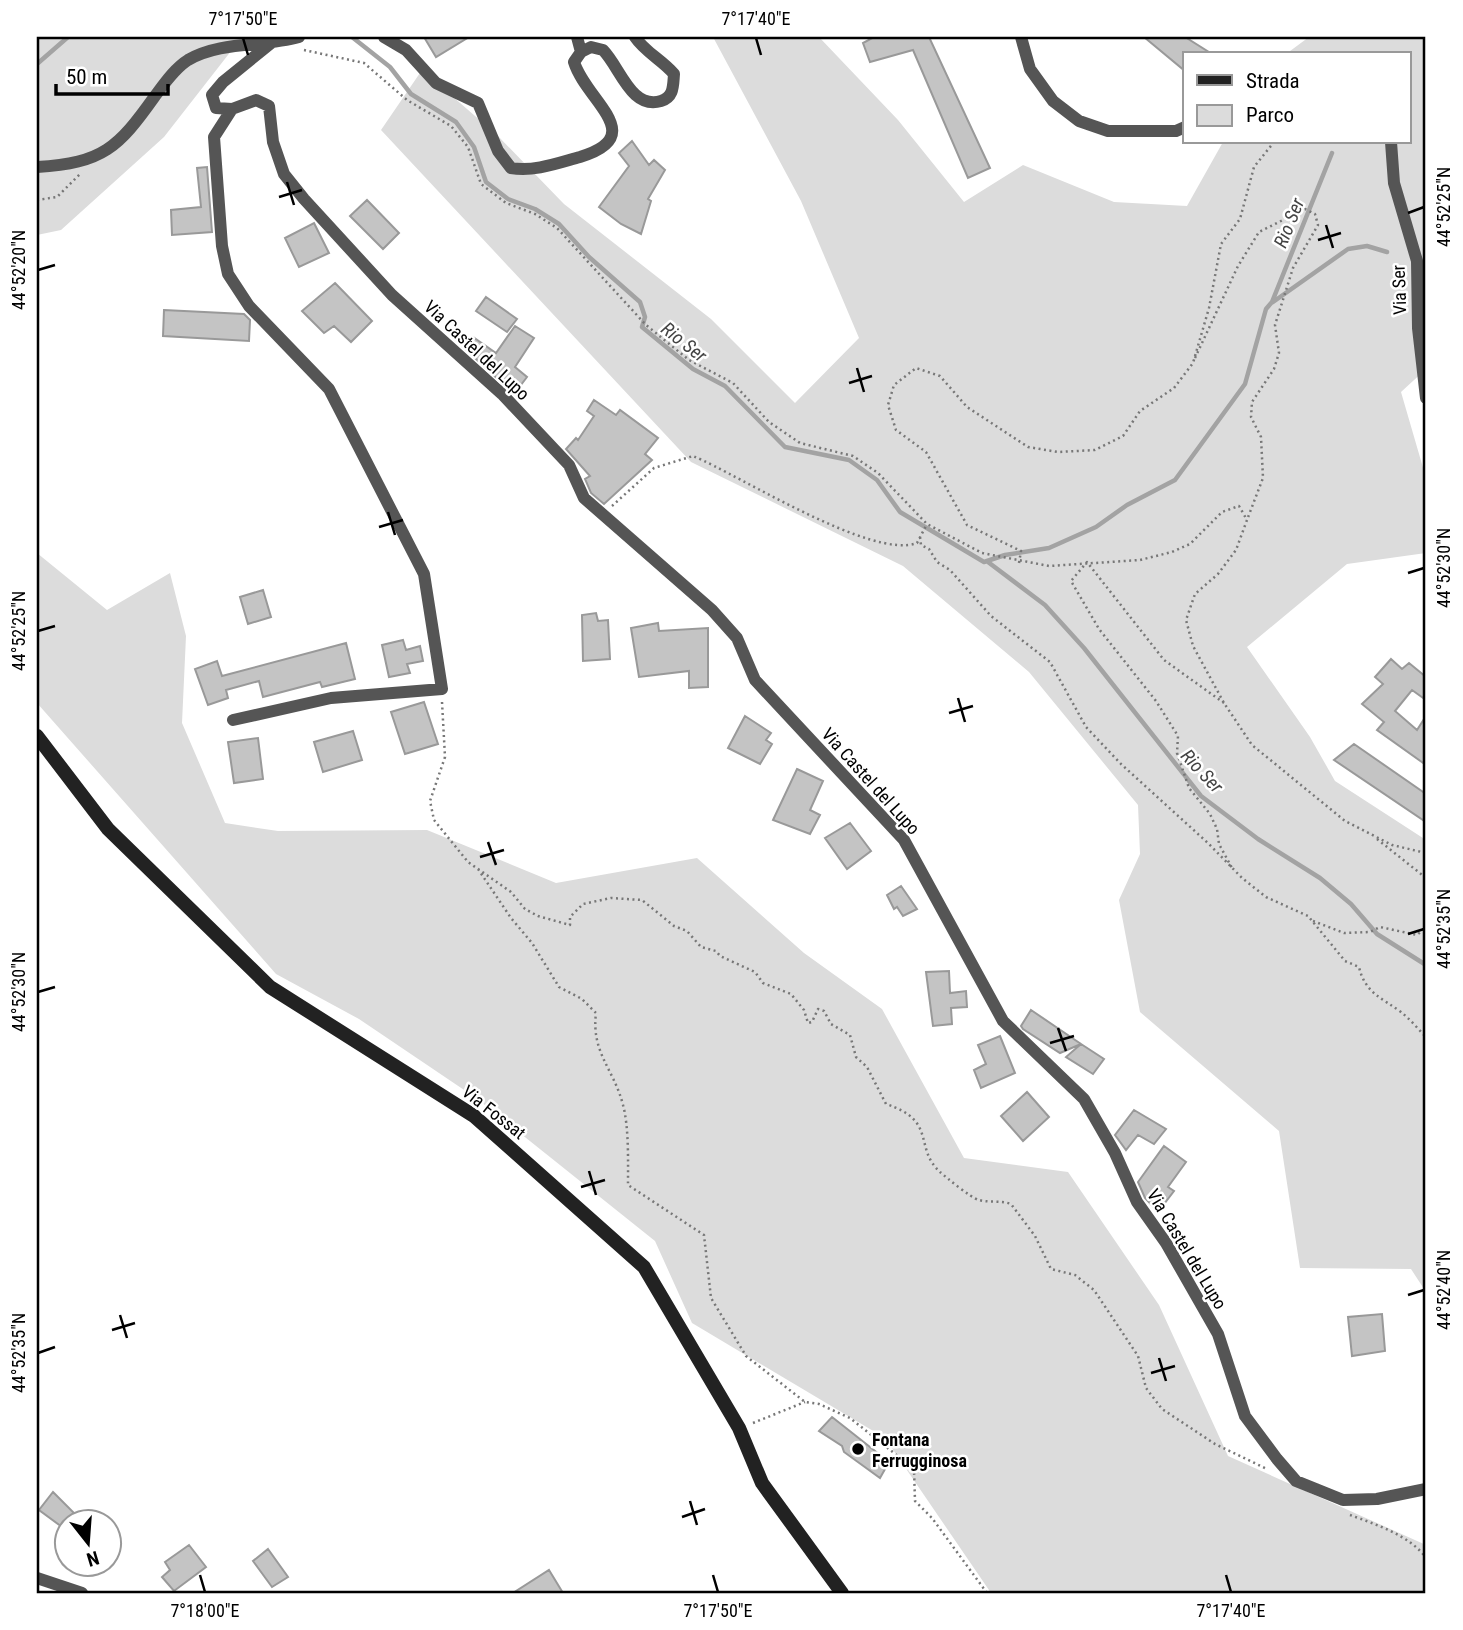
<svg xmlns="http://www.w3.org/2000/svg" width="1463" height="1630" font-family="'Roboto Condensed',sans-serif">
<style>
.green{fill:#dcdcdc}
.lines{fill:none;stroke-linecap:round;stroke-linejoin:round}
.stream{stroke:#a3a3a3;stroke-width:4.5}
.building{fill:#c4c4c4;stroke:#999;stroke-width:2}
.path{stroke:#777;stroke-width:2.5;stroke-dasharray:2 3.5;stroke-linecap:butt}
.street{stroke:#555;stroke-width:12}
.secondary{stroke:#222;stroke-width:14}
.ticks{fill:none;stroke:#000;stroke-width:2.5}
.poi-dot{fill:#000;stroke:#fff;stroke-width:2.5}
.labels{text-anchor:middle;dominant-baseline:central;stroke-width:5;stroke-linejoin:round;paint-order:stroke}
.street-label{font-size:18px;fill:#000;stroke:#fff}
.poi-label{font-size:18px;font-weight:bold;fill:#000;stroke:#fff;text-anchor:start}
.water-label{font-size:19px;font-style:italic;fill:#444;stroke:#fff}
.neatline{fill:none;stroke:#000;stroke-width:2.5}
.ticks-label{font-size:18px;text-anchor:middle;fill:#000}
</style>
<rect width="100%" height="100%" fill="#fff"/>
<path class="green" d="M37 37H242L164 137 61 230 37 235Z
M713 37H819L898 120 964 202 1023 165 1114 202 1187 206 1223 142H1409V54H1286L1309 37H1426V369L1401 392 1426 478V553L1347 564 1247 647 1310 737 1335 781 1426 840V1292L1411 1269 1300 1268 1279 1131 1140 1012 1119 900 1140 854 1138 805 1029 672 903 566 691 462 381 130 422 70 497 135 564 204 711 319 795 403 859 338 801 201Z
M37 553 107 610 170 573 186 636 182 723 225 823 278 831 427 830 556 883 697 858 804 953 882 1009 964 1158 1068 1172 1159 1305 1228 1456 1426 1545V1593H991L885 1438 692 1323 655 1241 476 1098 359 1019 276 974 37 703Z"/>
<g class="lines">
<path class="stream" d="M352 37 390 67 411 94 456 122 474 147 486 182 508 199 535 209 559 224 589 257 640 302 645 317 642 327 693 369 725 386 785 447 849 460 877 480 900 512 984 562 1005 555 1049 548 1096 527 1127 505 1175 480 1245 384 1266 309 1272 302 1332 153
M37 64 68 37
M1273 302 1348 249 1367 246 1387 252
M988 562 1045 605 1084 648 1201 796 1258 839 1320 878 1351 904 1377 934 1426 965"/>
</g>
<path class="building" d="M424 37H469L436 57Z
M874 37H929L990 168 968 178 913 50 870 62 863 43Z
M1144 37H1185L1212 54H1185V71Z
M632 141 649 165 654 160 665 170 648 199 651 201 641 234 621 224 599 207 629 166 619 153Z
M207 167 212 232 172 235 171 210 201 207 197 168Z
M367 200 399 233 383 249 350 216Z
M314 223 329 253 299 267 285 238Z
M335 283 372 321 351 342 334 326 324 333 302 311Z
M486 297 517 319 507 332 476 311Z
M164 310 244 314 250 320 249 341 163 336Z
M515 326 534 338 515 367 527 377 514 394 463 347 473 337 496 353Z
M594 400 616 415 620 410 658 438 645 454 652 460 604 504 591 493 585 479 590 476 566 449 576 438 578 440 594 416 587 411Z
M263 590 271 617 248 624 240 597Z
M596 613 598 621 608 620 610 659 583 661 582 615Z
M658 623 659 631 708 628V687L689 688V671L639 677 631 628Z
M403 640 406 650 420 646 423 661 407 664 410 673 389 677 382 645Z
M346 643 355 679 322 687 320 682 263 697 259 681 226 690 228 698 208 705 195 669 217 661 222 676Z
M1391 659 1402 669 1409 663 1426 677V700L1412 690 1395 711 1417 730 1426 716V765L1377 730 1384 722 1362 704 1383 684 1375 677Z
M424 702 438 744 405 754 391 712Z
M745 716 771 733 766 740 772 744 760 764 728 748Z
M353 731 362 760 323 772 314 742Z
M258 738 263 779 234 783 228 742Z
M1354 744 1426 794V822L1334 760Z
M797 769 823 781 810 810 820 815 810 834 773 820Z
M850 823 871 851 847 869 825 838Z
M901 886 917 909 903 916 897 907 894 909 887 895Z
M949 971 950 993 966 991 967 1007 951 1008 952 1024 933 1026 926 972Z
M1031 1010 1081 1044 1060 1053 1023 1029 1021 1026Z
M1000 1036 1015 1073 981 1088 974 1070 986 1064 978 1045Z
M1081 1044 1104 1059 1093 1074 1066 1057Z
M1027 1092 1049 1117 1023 1141 1001 1116Z
M1134 1110 1166 1129 1154 1144 1138 1135 1126 1150 1115 1135Z
M1164 1146 1186 1162 1168 1187 1174 1191 1158 1212 1145 1198 1138 1182Z
M1382 1314 1385 1351 1352 1356 1348 1317Z
M832 1417 889 1462 880 1478 844 1452 842 1446 819 1431Z
M53 1492 74 1513 62 1527 39 1510Z
M189 1545 206 1567 174 1591 162 1577 170 1570 165 1562Z
M268 1549 288 1577 272 1587 253 1561Z
M549 1570 563 1593H513Z"/>
<g class="lines">
<path class="path" d="M304 50 364 63 407 100 451 126 468 147 481 184 506 203 535 214 557 228 646 325 689 360 733 383 769 422 800 443 853 456 878 473 927 524 982 553 1049 566 1140 560 1172 552 1190 544 1222 512 1239 506 1247 520 1236 550 1218 574 1195 594 1186 620 1193 646 1224 703 1252 745 1345 821 1392 845 1426 853
M37 200 57 197 80 174
M1195 358 1238 266 1259 232 1305 209 1315 214 1318 225 1293 268 1275 325 1279 353 1274 369 1252 402 1251 417 1261 437 1263 478 1247 520
M612 506 654 468 693 456C741 476 872 560 917 543L927 524
M920 537 921 545 929 549 937 562 950 570 991 616 1050 662 1086 727 1121 764 1209 844 1242 878 1266 897 1308 916 1345 961 1359 967C1365 993 1382 998 1401 1012 1410 1019 1418 1029 1426 1037
M1019 563 1021 551 967 525 926 452 896 430 888 405 894 385 916 368 940 376 967 407 1028 447 1058 452 1095 450 1123 436 1140 411 1174 388 1193 363 1209 308 1221 244 1240 219 1254 167 1274 142
M442 702 445 757 430 801 434 820 468 862 511 892 525 909 538 916 570 925V917L583 904 611 898 642 900 674 926 687 931 701 947 716 951 720 956 755 972 763 983 791 994 804 1010 808 1023 812 1022 818 1009 824 1011 831 1024 850 1035 856 1057 867 1067 886 1104C938 1121 913 1147 940 1172 947 1178 971 1198 979 1200 990 1203 1000 1200 1011 1204L1035 1236 1051 1269 1075 1275 1094 1290 1138 1356 1146 1388 1162 1409 1215 1444 1267 1469
M1224 703 1164 660 1087 562 1071 581 1099 629 1156 701 1178 736 1177 753 1189 788 1210 814 1217 829 1219 844 1232 868
M1377 839 1426 878
M478 869 511 918 532 943 559 987 582 999 596 1013C591 1053 614 1069 623 1105 629 1127 628 1162 628 1185L704 1235 711 1298 746 1356 805 1402 819 1404 850 1418 914 1469 915 1501 932 1518 987 1593
M1313 921 1344 933 1370 932 1380 927 1417 935 1426 927
M753 1423 805 1402
M1350 1515C1375 1524 1411 1536 1426 1558"/>
<path class="street" d="M384 37 406 50 436 83 478 103 498 151 511 168C534 172 558 163 580 157 650 136 586 101 574 62L581 52 577 37
M1021 37 1030 69 1053 101 1079 121 1108 131H1176L1185 127
M271 43 223 82 212 95 216 108 232 109 256 100 269 106 273 142 284 174 304 199 392 295 502 394 569 465 584 498 712 610 737 638 755 680 904 840 1003 1021 1084 1099 1115 1153 1137 1202 1166 1243 1218 1334 1245 1416 1277 1459 1296 1481 1343 1500 1377 1499 1426 1489
M581 52 591 47 603 50C620 67 631 110 661 101 674 97 673 86 674 74 662 60 645 52 635 37
M232 109 214 137 222 246 228 274 249 306 329 389 424 574 442 689 331 698 233 720
M1391 142 1394 183 1417 261 1418 328 1426 398
M37 167C103 163 118 148 155 96 164 84 175 68 188 60 221 41 263 47 299 37
M37 1578 82 1593"/>
<path class="secondary" d="M37 736 108 829 270 987 474 1116 644 1267 739 1428 762 1483 842 1593"/>
</g>
<path class="ticks" d="M243 38 248 55M756 38 761 55M287 182 294 205M279 197 302 190M1408 213 1424 207M1326 225 1333 248M1318 240 1341 233M38 270 55 265M857 368 864 392M849 383 872 376M388 512 395 535M379 527 403 520M1408 573 1424 568M38 631 55 626M958 698 965 722M949 713 973 706M488 842 496 865M480 857 504 850M1408 934 1424 929M38 992 55 987M1058 1028 1066 1051M1050 1043 1074 1036M589 1171 596 1195M581 1187 605 1180M1408 1295 1424 1290M120 1315 127 1338M112 1330 135 1323M38 1353 55 1347M1159 1358 1166 1381M1151 1373 1175 1366M690 1501 697 1525M682 1517 705 1509M200 1575 205 1592M713 1575 718 1592M1226 1575 1231 1592"/>
<circle class="poi-dot" cx="858" cy="1449" r="7"/>
<g class="labels">
<g class="street-label">
<text transform="translate(1399 290) rotate(-92)">Via Ser</text>
<text transform="translate(477 350) rotate(43)">Via Castel del Lupo</text>
<text transform="translate(871 781) rotate(48)">Via Castel del Lupo</text>
<text transform="translate(494 1112) rotate(38)">Via Fossat</text>
<text transform="translate(1187 1249) rotate(59)">Via Castel del Lupo</text>
</g>
<g class="poi-label">
<text x="872" y="1439">Fontana<tspan x="872" dy="21">Ferrugginosa</tspan></text>
</g>
<g class="water-label">
<text transform="translate(1289 223) rotate(-68)">Rio Ser</text>
<text transform="translate(684 342) rotate(38)">Rio Ser</text>
<text transform="translate(1202 771) rotate(47)">Rio Ser</text>
</g>
</g>
<rect width="1463" height="1630" fill="none" stroke="#ffffff" stroke-width="77"/>
<rect x="1183" y="52" width="228" height="91" fill="#ffffff" stroke="#999999" stroke-width="2"/>
<rect x="1197" y="75" width="35" height="10" fill="#222222" stroke="#999999" stroke-width="2"/>
<text x="1246" y="88" font-size="21" fill="#000000">Strada</text>
<rect x="1197" y="105" width="35" height="21" fill="#dcdcdc" stroke="#999999" stroke-width="2"/>
<text x="1246" y="122" font-size="21" fill="#000000">Parco</text>
<g transform="translate(88 1543) rotate(163)"><circle r="33" fill="#ffffff" stroke="#999999" stroke-width="2"/>
<path d="M0-5L12 26L0 18L-12 26Z" fill="#000000"/>
<text y="-10" font-size="19" font-weight="bold" text-anchor="middle" fill="#000000">N</text>
</g>
<path d="M56 84v10h112v-10" fill="none" stroke="#000000" stroke-width="3.5"/>
<text x="66" y="84" font-size="21" fill="#000000" stroke="#ffffff" stroke-width="5" paint-order="stroke">50 m</text>
<rect x="38" y="38" width="1386" height="1554" class="neatline"/>
<g class="ticks-label">
<text x="243" y="25">7°17'50"E</text>
<text x="756" y="25">7°17'40"E</text>
<text transform="translate(1444 207) rotate(-90)" y="6">44°52'25"N</text>
<text transform="translate(19 270) rotate(-90)" y="6">44°52'20"N</text>
<text transform="translate(1444 568) rotate(-90)" y="6">44°52'30"N</text>
<text transform="translate(19 631) rotate(-90)" y="6">44°52'25"N</text>
<text transform="translate(1444 929) rotate(-90)" y="6">44°52'35"N</text>
<text transform="translate(19 992) rotate(-90)" y="6">44°52'30"N</text>
<text transform="translate(1444 1290) rotate(-90)" y="6">44°52'40"N</text>
<text transform="translate(19 1353) rotate(-90)" y="6">44°52'35"N</text>
<text x="205" y="1617">7°18'00"E</text>
<text x="718" y="1617">7°17'50"E</text>
<text x="1231" y="1617">7°17'40"E</text>
</g>
</svg>
